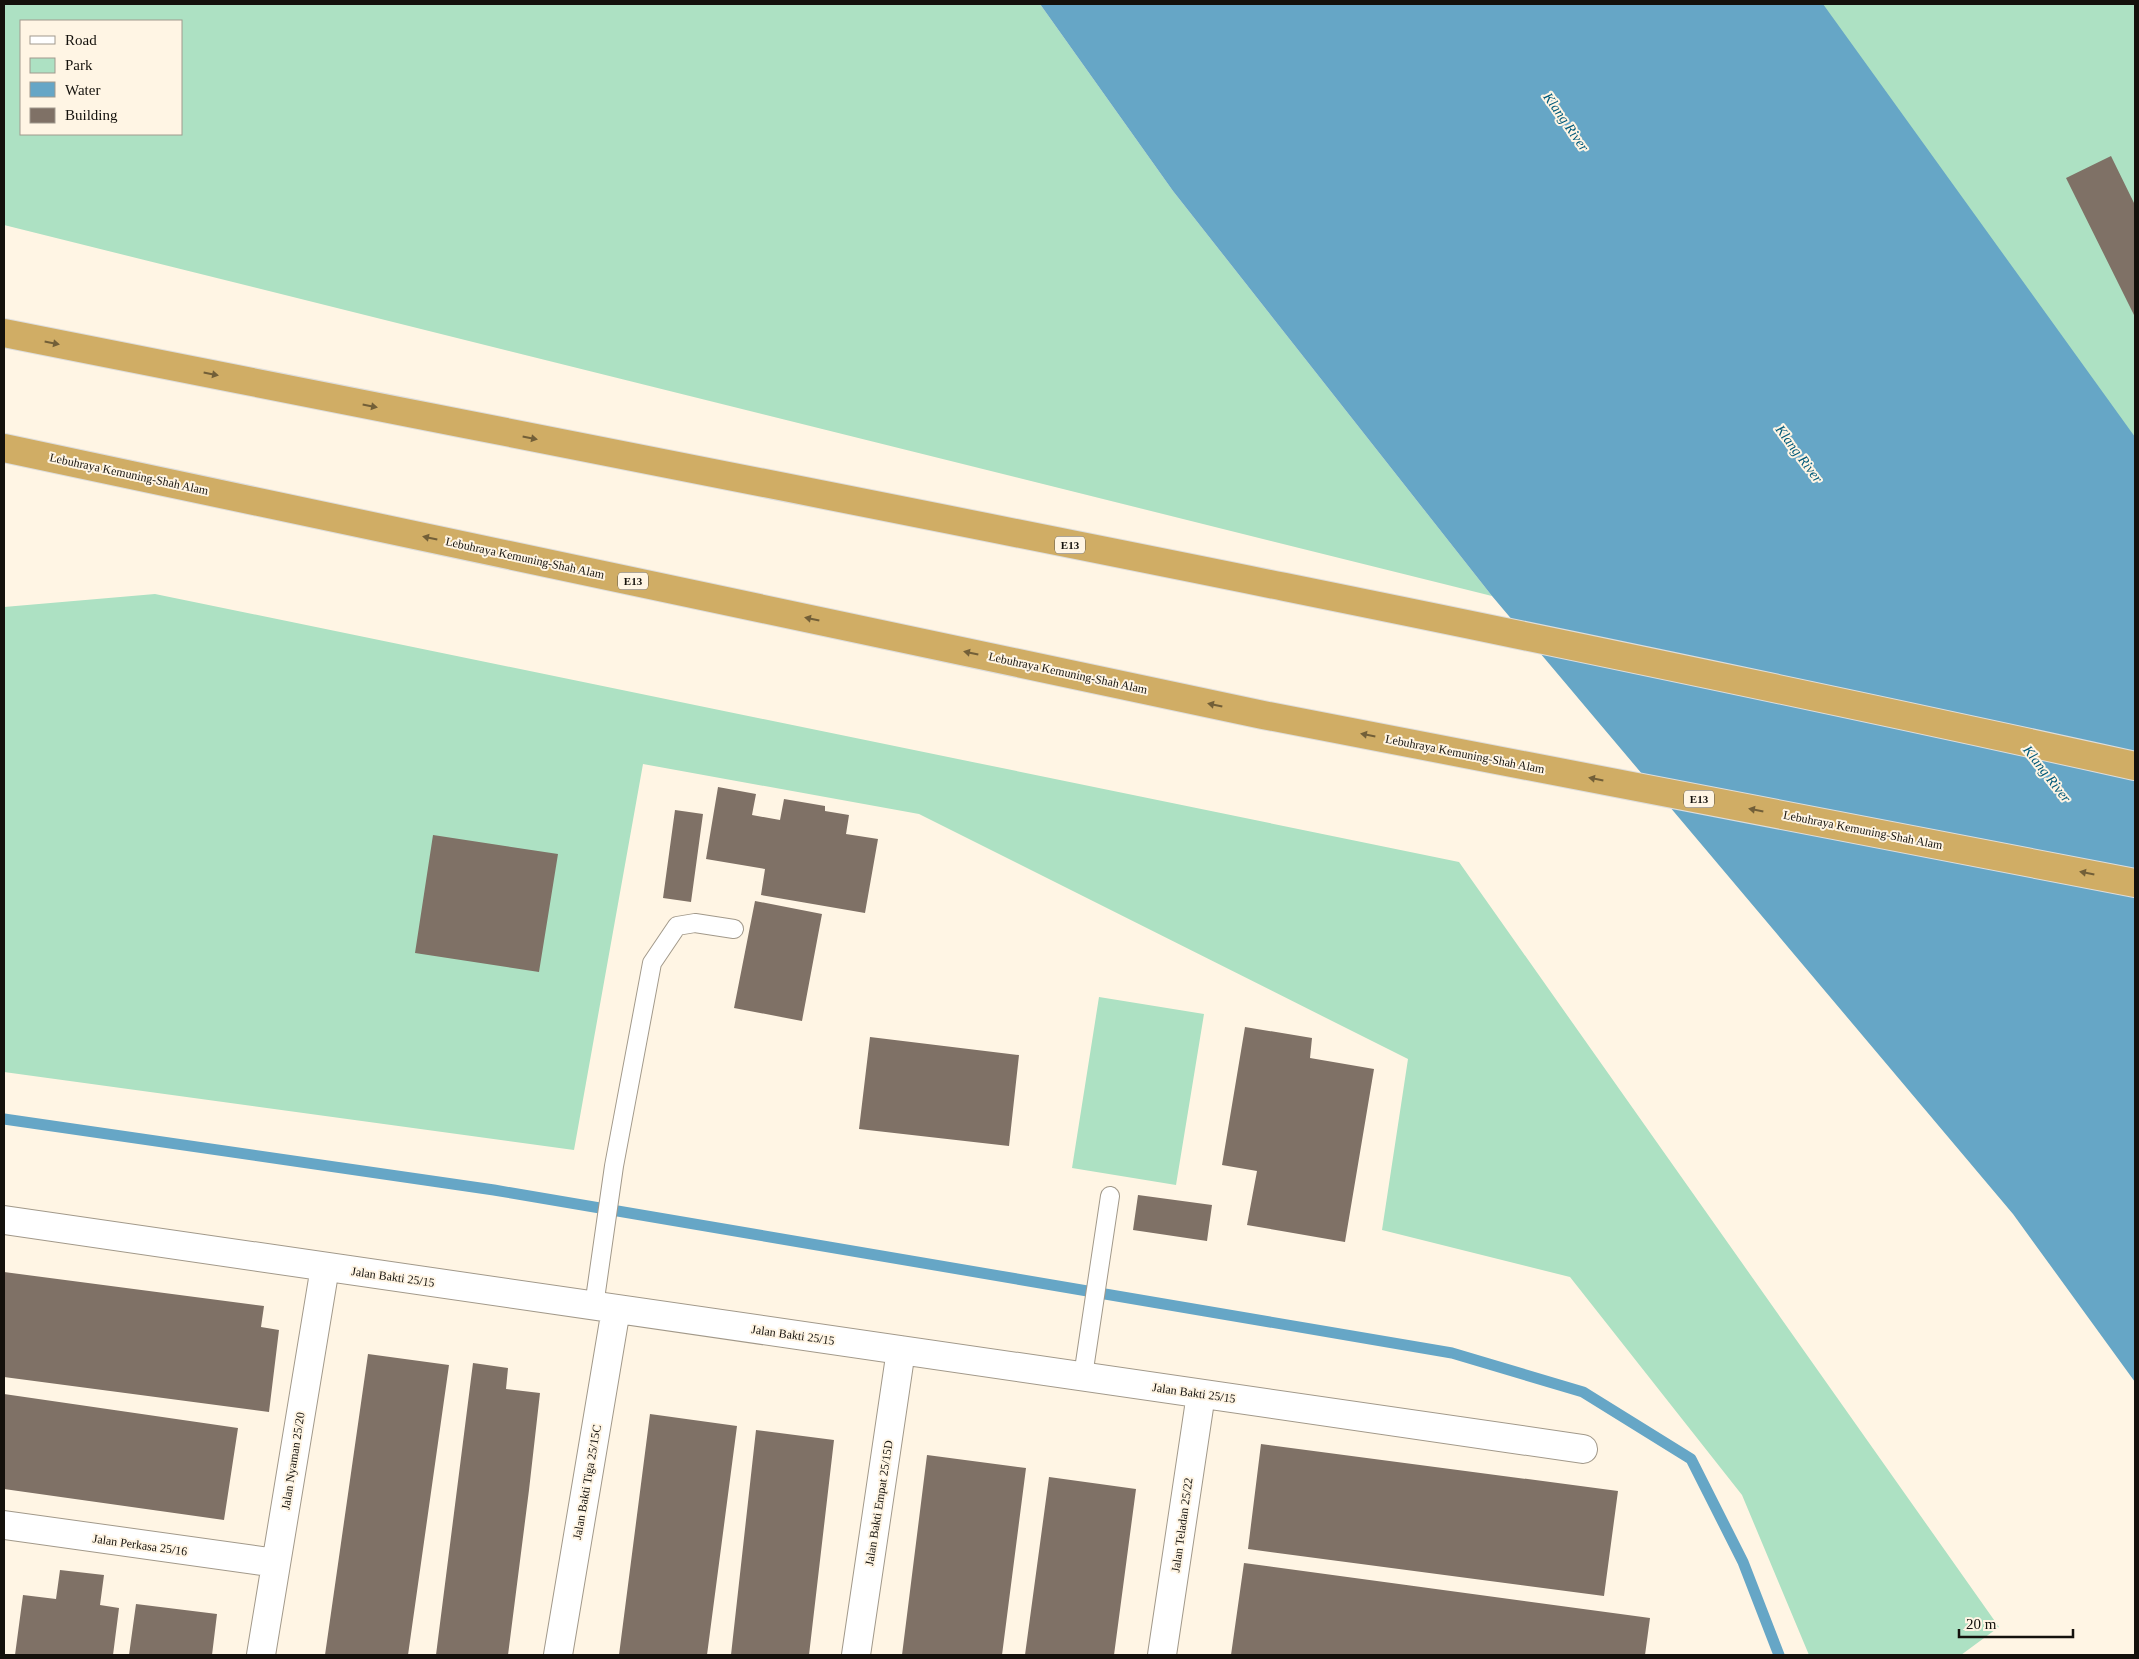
<svg xmlns="http://www.w3.org/2000/svg" width="2139" height="1659" font-family="'Times New Roman',serif">
<style>
.green{fill:#ade1c3;fill-rule:evenodd}
.water{fill:#66a6c6}
.lines{fill:none;stroke-linecap:round;stroke-linejoin:round}
.stream{stroke:#66a6c6;stroke-width:11}
.building{fill:#7f7166}
.lane-casing{stroke:#a2998a;stroke-width:20}
.street-casing{stroke:#a2998a;stroke-width:30}
.highway-casing{stroke:#dededd;stroke-width:30}
.lane{stroke:#fff;stroke-width:18}
.street{stroke:#fff;stroke-width:28}
.highway{stroke:#d0ad65;stroke-width:28}
.oneway{fill:#725f38}
.labels{text-anchor:middle;dominant-baseline:central;stroke-width:4;stroke-linejoin:round;paint-order:stroke}
.shield{fill:#fff5e4;stroke:#5a554d;stroke-width:1}
.shield-label{font-size:11px;font-weight:bold;fill:#14110c}
.street-label{font-size:12px;fill:#14110c;stroke:#fff5e4}
.water-label{font-size:14px;font-style:italic;fill:#005979;stroke:#fff5e4}
</style>
<rect width="100%" height="100%" fill="#fff5e4"/>
<path class="green" d="M4 4H1040L1173 191 1492 596 4 225ZM21 21H181V134H21Z
M1817 4H2135V442Z
M155 594 1459 862 1999 1627 1961 1655H1809L1742 1495 1570 1277 1382 1230 1408 1059 919 814 643 764 574 1150 4 1072V607Z
M1099 997 1204 1014 1176 1185 1072 1168Z"/>
<path class="water" d="M1040 4H1823L2135 437V1382L2013 1214 1492 596 1173 191Z"/>
<g class="lines">
<path class="stream" d="M4 1119 494 1190 1452 1353 1583 1392 1691 1459 1743 1562 1779 1655"/>
</g>
<path class="building" d="M2111 156 2135 205V317L2066 178Z
M718 787 756 794 752 815 780 820 784 799 825 806V811L849 815 846 834 878 839 865 913 761 895 765 869 706 859Z
M675 810 703 814 691 902 663 898Z
M433 835 558 854 539 972 415 953Z
M755 901 822 914 802 1021 734 1008Z
M1245 1027 1312 1038 1310 1058 1374 1069 1345 1242 1247 1225 1257 1171 1222 1165Z
M870 1037 1019 1055 1009 1146 859 1129Z
M1138 1195 1212 1205 1207 1241 1133 1230Z
M4 1272 264 1306 261 1327 279 1330 269 1412 4 1377Z
M368 1354 449 1365 409 1648 408 1655H325Z
M473 1363 508 1368 506 1389 540 1393 529 1490 508 1655H436Z
M4 1394 238 1428 224 1520 4 1489Z
M650 1414 737 1426 707 1655H619Z
M756 1430 834 1440 809 1655H731Z
M1261 1444 1618 1491 1604 1596 1248 1549Z
M927 1455 1026 1468 1002 1655H902Z
M1049 1477 1136 1489 1114 1655H1025Z
M1244 1563 1650 1618 1645 1655H1231Z
M60 1570 104 1575 100 1605 119 1608 113 1655H15L23 1595 56 1599Z
M136 1604 217 1614 212 1655H129Z"/>
<g class="lines">
<g class="lane-casing">
<path id="lane" d="M594 1306 614 1166 652 963 677 926 695 923 734 929
M1083 1376 1110 1196"/>
</g>
<g class="street-casing">
<path id="street" d="M4 1220 1583 1449
M4 1525 276 1563
M261 1655 325 1267
M558 1655 616 1309
M856 1655 901 1350
M1162 1655 1201 1394"/>
</g>
<g class="highway-casing">
<path id="highway" d="M4 333C715 474 1427 610 2135 766
M4 448 1263 715 2135 883"/>
</g>
<use href="#lane" class="lane"/>
<use href="#street" class="street"/>
<use href="#highway" class="highway"/>
</g>
<defs><path id="oneway-solid" d="M-6-.8H1V-3.2L6.5 0L1 3.2V.8H-6Z" transform="scale(1.25)"/></defs>
<g class="oneway">
<use href="#oneway-solid" transform="translate(52 343) rotate(11)"/>
<use href="#oneway-solid" transform="translate(211 374) rotate(11)"/>
<use href="#oneway-solid" transform="translate(370 406) rotate(11)"/>
<use href="#oneway-solid" transform="translate(530 438) rotate(11)"/>
<use href="#oneway-solid" transform="translate(430 538) rotate(-168)"/>
<use href="#oneway-solid" transform="translate(812 619) rotate(-168)"/>
<use href="#oneway-solid" transform="translate(971 653) rotate(-168)"/>
<use href="#oneway-solid" transform="translate(1215 705) rotate(-168)"/>
<use href="#oneway-solid" transform="translate(1368 735) rotate(-169)"/>
<use href="#oneway-solid" transform="translate(1596 779) rotate(-169)"/>
<use href="#oneway-solid" transform="translate(1756 810) rotate(-169)"/>
<use href="#oneway-solid" transform="translate(2087 873) rotate(-169)"/>
</g>
<g class="labels">
<g class="shield">
<rect x="1055" y="536.5" width="30" height="17" rx="4"/>
<rect x="618" y="572.5" width="30" height="17" rx="4"/>
<rect x="1684" y="790.5" width="30" height="17" rx="4"/>
</g>
<g class="shield-label">
<text x="1070" y="545">E13</text>
<text x="633" y="581">E13</text>
<text x="1699" y="799">E13</text>
</g>
<g class="street-label">
<text transform="translate(129 474) rotate(12)">Lebuhraya Kemuning-Shah Alam</text>
<text transform="translate(525 558) rotate(12)">Lebuhraya Kemuning-Shah Alam</text>
<text transform="translate(1068 673) rotate(12)">Lebuhraya Kemuning-Shah Alam</text>
<text transform="translate(1465 754) rotate(11)">Lebuhraya Kemuning-Shah Alam</text>
<text transform="translate(1863 830) rotate(11)">Lebuhraya Kemuning-Shah Alam</text>
<text transform="translate(393 1277) rotate(8)">Jalan Bakti 25/15</text>
<text transform="translate(793 1335) rotate(8)">Jalan Bakti 25/15</text>
<text transform="translate(1194 1393) rotate(8)">Jalan Bakti 25/15</text>
<text transform="translate(293 1461) rotate(-81)">Jalan Nyaman 25/20</text>
<text transform="translate(587 1482) rotate(-80)">Jalan Bakti Tiga 25/15C</text>
<text transform="translate(879 1503) rotate(-81)">Jalan Bakti Empat 25/15D</text>
<text transform="translate(1182 1525) rotate(-82)">Jalan Teladan 25/22</text>
<text transform="translate(140 1545) rotate(8)">Jalan Perkasa 25/16</text>
</g>
<g class="water-label">
<text transform="translate(1566 122) rotate(55)">Klang River</text>
<text transform="translate(1799 454) rotate(53)">Klang River</text>
<text transform="translate(2047 774) rotate(52)">Klang River</text>
</g>
</g>
<rect width="2139" height="1659" fill="none" stroke="#14110c" stroke-width="10"/>
<rect x="20" y="20" width="162" height="115" fill="#fff5e4" stroke="#a19a8e"/>
<rect x="30" y="36" width="25" height="8" fill="#ffffff" stroke="#a19a8e"/>
<text x="65" y="45" font-size="15" fill="#14110c">Road</text>
<rect x="30" y="58" width="25" height="15" fill="#ade1c3" stroke="#a19a8e"/>
<text x="65" y="70" font-size="15" fill="#14110c">Park</text>
<rect x="30" y="82" width="25" height="15" fill="#66a6c6" stroke="#a19a8e"/>
<text x="65" y="95" font-size="15" fill="#14110c">Water</text>
<rect x="30" y="108" width="25" height="15" fill="#7f7166" stroke="#a19a8e"/>
<text x="65" y="120" font-size="15" fill="#14110c">Building</text>
<path d="M1959 1629v8h114v-8" fill="none" stroke="#14110c" stroke-width="2.5"/>
<text x="1966" y="1629" font-size="15" fill="#14110c" stroke="#fff5e4" stroke-width="4" paint-order="stroke">20 m</text>
</svg>
